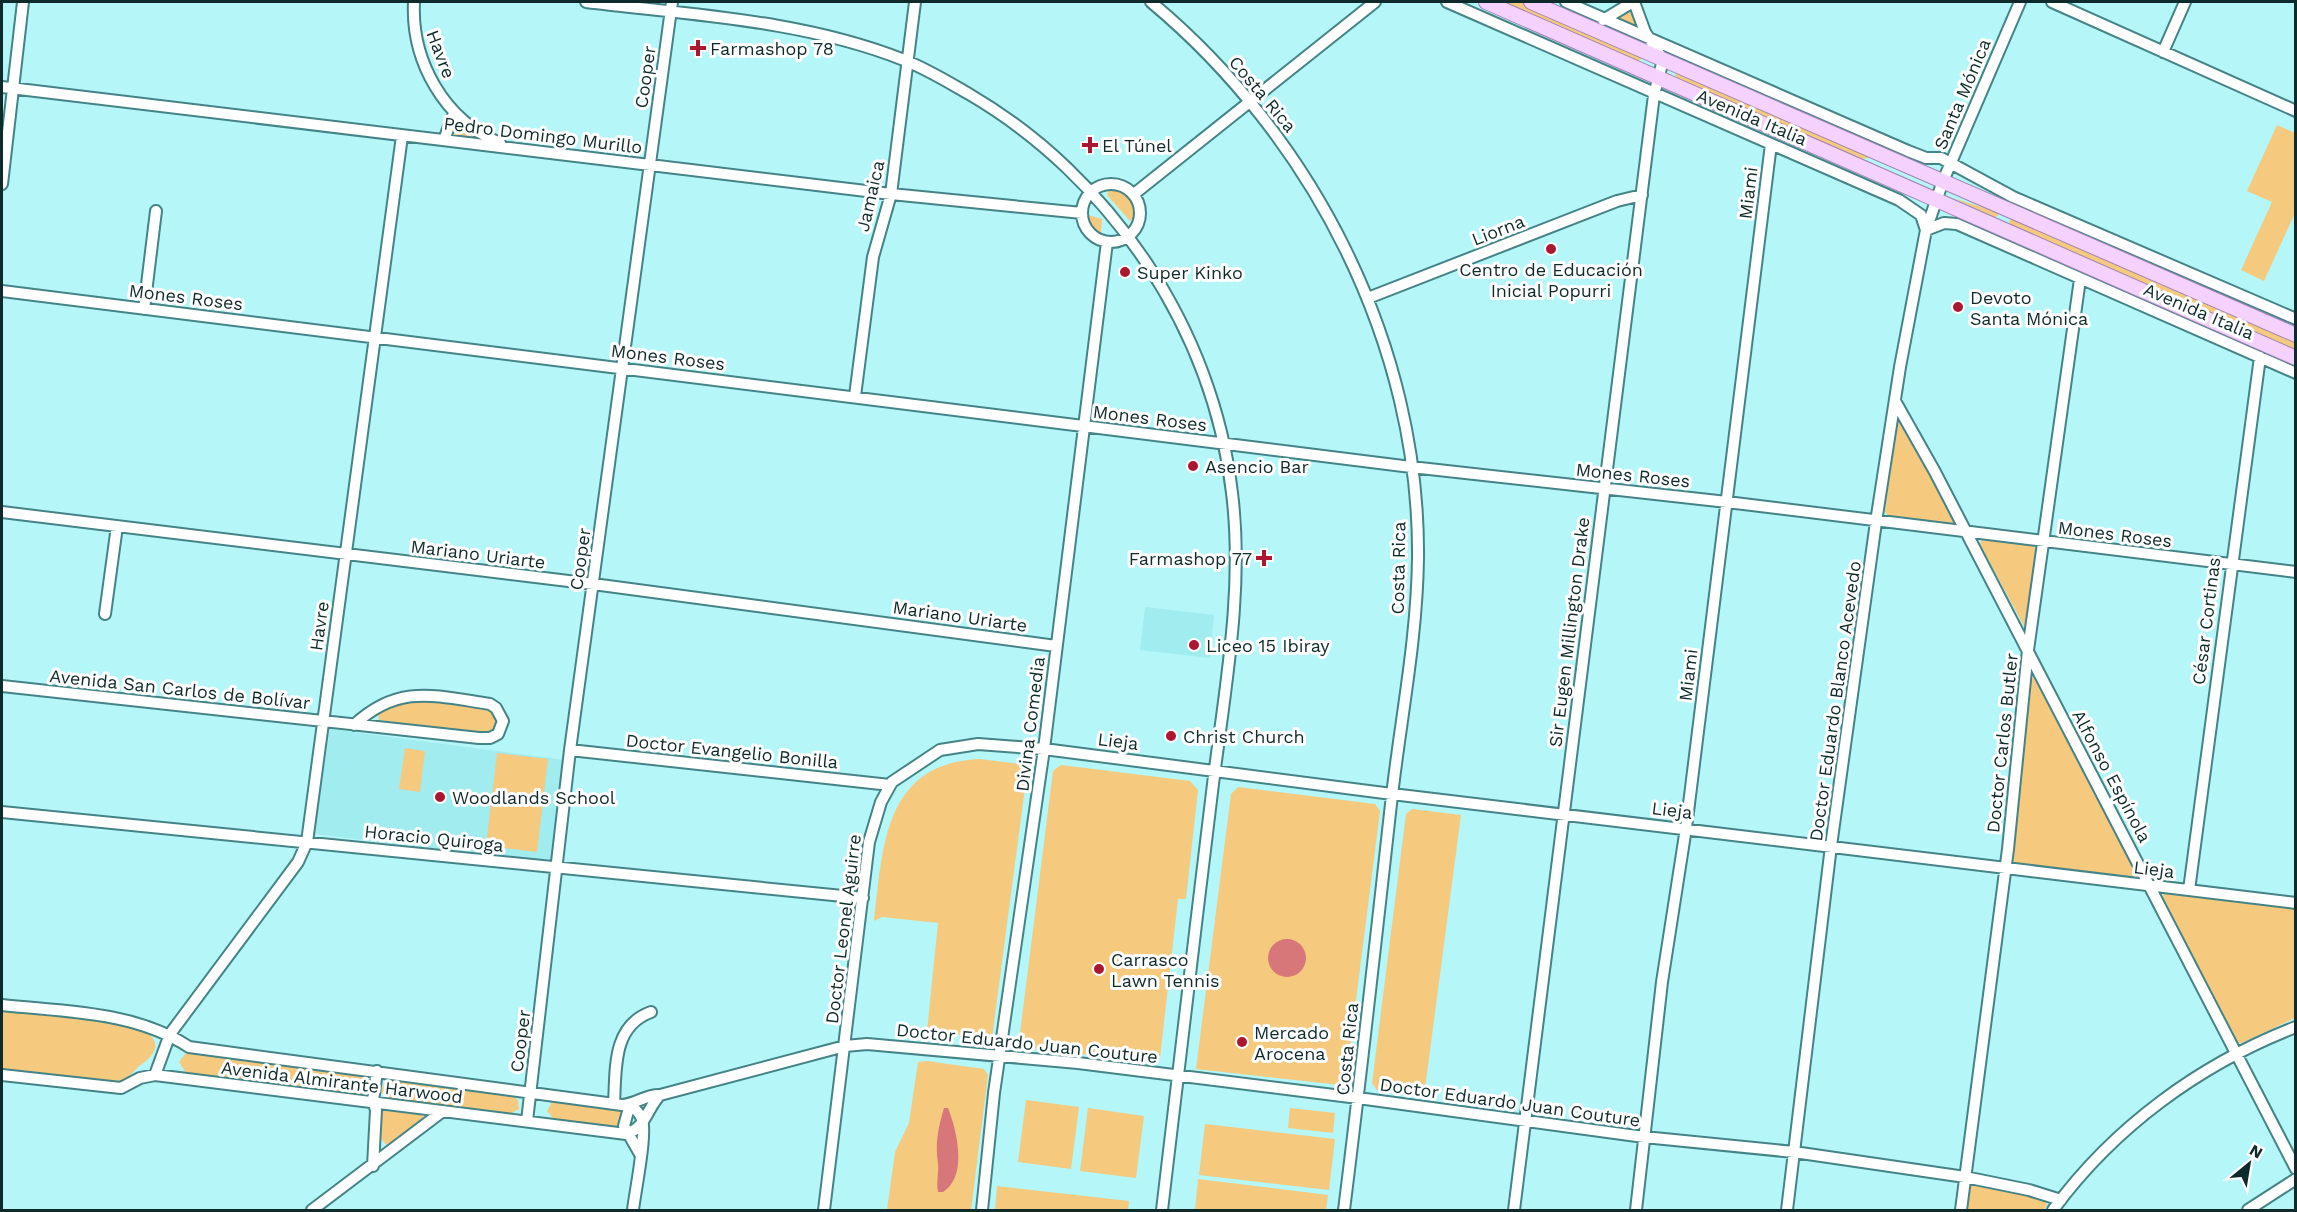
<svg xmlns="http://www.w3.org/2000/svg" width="2297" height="1212" font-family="'Work Sans',sans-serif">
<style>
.built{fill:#a0ecef}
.green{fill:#f5c97e}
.water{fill:#d77779}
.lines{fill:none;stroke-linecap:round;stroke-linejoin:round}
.minor-casing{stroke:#448386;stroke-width:14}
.major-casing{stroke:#a084b3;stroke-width:16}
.minor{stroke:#fff;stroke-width:10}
.major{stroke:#f5d2fd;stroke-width:14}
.poi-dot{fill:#ac1630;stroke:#fff;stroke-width:2}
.labels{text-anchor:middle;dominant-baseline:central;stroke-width:6;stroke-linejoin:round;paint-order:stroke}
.poi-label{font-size:18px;fill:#0f2a2b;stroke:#fff;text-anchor:start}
.street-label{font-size:18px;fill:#0f2a2b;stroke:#fff}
</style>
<rect width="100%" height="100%" fill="#b5f6f9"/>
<path class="built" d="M1145 607 1214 615 1210 658 1140 650Z
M330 729 565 760 553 863 314 834Z"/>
<path class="green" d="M1500 2H1522L1640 54 1642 59 1637 61Z
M1628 12 1634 14 1644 38 1603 22Z
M1678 71 1868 154V158L1861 159 1678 79 1675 75Z
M458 124 480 139 454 135Z
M2277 125 2295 133V213L2264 281 2241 270 2272 202 2247 191Z
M1113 189C1128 194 1135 202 1134 217L1130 221 1107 195 1109 190Z
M1953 198 1998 212V216L1994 217Z
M1088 215 1102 219 1101 234 1097 235 1086 219Z
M2012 217 2295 341V350L2011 225 2009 222Z
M1898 416 1956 520 1953 525 1892 519 1885 512Z
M1982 539 2033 545 2036 550 2026 630 1983 550 1980 544Z
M2034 675H2037L2140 875 2139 877 2016 864 2011 860 2031 680Z
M414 698 490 706 499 713 497 730 490 734 379 720 378 714 382 709Z
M405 748 425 751 420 792 399 789Z
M497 753 548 759 537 852 486 846Z
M980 759 1028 765 992 1038 927 1031 938 923 882 917 874 921C883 848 883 763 980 759Z
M1061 765 1190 781 1198 790 1186 899H1178L1160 1058 1153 1063 1024 1047 1019 1041 1053 771Z
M1238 787 1375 804 1380 811 1346 1079 1340 1085 1196 1069 1231 794Z
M1412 809 1461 815 1424 1096 1377 1090 1372 1083 1406 814Z
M2164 892 2295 905V1018L2242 1043H2237L2161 899Z
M2 1009 131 1025C145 1030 166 1040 149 1058 146 1062 141 1064 138 1067 130 1075 126 1081 114 1083L2 1069Z
M186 1053 363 1076 369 1080 370 1090 367 1094 360 1095 186 1073 179 1062Z
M927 1061 984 1069 988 1075 971 1210H887L895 1152 909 1123 918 1062Z
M391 1080 513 1096 518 1100 519 1109 508 1115 388 1099 381 1092 385 1081Z
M553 1100 622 1110 620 1128 555 1120 547 1111Z
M1026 1100 1079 1107 1071 1169 1018 1162Z
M382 1108 423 1113V1119L388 1146C376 1138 377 1119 382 1108Z
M1088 1108 1144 1116 1136 1178 1080 1171Z
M1290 1108 1335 1113 1333 1133 1288 1128Z
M1205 1124 1335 1139 1329 1190 1199 1175Z
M1198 1179 1328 1195 1326 1210H1195Z
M1975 1183 2009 1189 2045 1200 2047 1205 2044 1210H1964L1968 1187Z
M997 1186 1129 1201 1128 1210H995Z"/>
<path class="water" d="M1268 958a19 19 0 1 1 38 0a19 19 0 1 1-38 0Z
M944 1108H948C957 1131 968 1176 943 1192H938C936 1182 939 1173 938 1164 935 1144 938 1128 944 1108Z"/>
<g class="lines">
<g class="minor-casing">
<path id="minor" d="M414 2C411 61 444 120 500 143
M586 2C693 15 803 20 904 60 927 69 948 82 969 94 1111 177 1213 329 1232 493 1244 589 1225 688 1213 784 1196 926 1178 1068 1162 1210
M1151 2C1313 137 1420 345 1418 558 1417 641 1400 722 1391 804 1376 939 1361 1075 1344 1210
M1447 2 1899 200 1921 215 1926 230
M1566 2 1908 151 1926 158H1941L2013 197 2296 319
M2052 2 2296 111
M1603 20 1633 2
M2163 52 2185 2
M2 87 891 194 1082 213
M444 140 454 113
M1082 213a29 29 0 1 1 58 0a29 29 0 1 1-58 0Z
M2 184 23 2
M1134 194 1375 2
M1926 230 1944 223 1957 224 2296 373
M2 291 1411 467 1727 502 2296 572
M1368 298 1617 201 1642 195
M144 309 156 211
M855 396 873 257 891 194 915 2
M1895 401 1935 472 2296 1169
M2 512 593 584 1056 646
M105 614 117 526
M2 686 479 738H490L498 734 503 721 496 708 490 704C436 696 399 683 354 725
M570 750 890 785
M2 812 863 898
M2189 890 2260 357
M2 1005C65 1012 135 1011 189 1047L622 1105C636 1104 647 1094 660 1095L845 1046 867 1044 1078 1063 1358 1098 1644 1137 1794 1152 1965 1177 2029 1190 2061 1200
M2 1075 121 1088 140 1078 155 1075 626 1134C646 1128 647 1108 660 1095
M155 1075 170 1034 298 862 307 842 402 136
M614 1104C616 1069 612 1026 651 1012
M527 1121 570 750 672 2
M373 1166 376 1110 373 1101 377 1071
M312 1210 443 1111
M633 1210C635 1192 647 1135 642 1119 640 1113 635 1109 630 1104L624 1126 640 1154
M824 1210 869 842 881 802 892 782 940 750 978 744 1044 749 1392 794 2296 903
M982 1210 994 1093 1044 749 1107 242
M1514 1210 1654 95 1663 60 1645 32 1634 2
M1636 1210 1662 982 1686 828 1771 144
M1787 1210 1831 846 1876 522 1900 367 1926 230 1943 181 2020 2
M1961 1210 2008 849 2028 650 2080 279
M2053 1210C2114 1127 2200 1064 2296 1027
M2248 1210 2296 1179"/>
</g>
<g class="major-casing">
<path id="major" d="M1486 2 2296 358
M1531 2 2296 335"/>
</g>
<use href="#minor" class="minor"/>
<use href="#major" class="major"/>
</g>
<g class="poi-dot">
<path d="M695 39h6v6h6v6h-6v6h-6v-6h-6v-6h6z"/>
<path d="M1087 136h6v6h6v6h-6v6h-6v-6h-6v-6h6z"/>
<circle cx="1551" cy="249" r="6"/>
<circle cx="1125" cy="272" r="6"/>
<circle cx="1958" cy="307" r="6"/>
<circle cx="1193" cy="466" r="6"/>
<path d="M1261 549h6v6h6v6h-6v6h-6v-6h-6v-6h6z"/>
<circle cx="1194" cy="645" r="6"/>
<circle cx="1171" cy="736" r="6"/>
<circle cx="440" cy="797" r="6"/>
<circle cx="1099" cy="969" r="6"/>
<circle cx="1242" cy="1042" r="6"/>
</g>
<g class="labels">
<g class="poi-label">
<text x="710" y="48">Farmashop 78</text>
<text x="1102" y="145">El Túnel</text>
<text x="1551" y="269" text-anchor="middle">Centro de Educación<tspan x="1551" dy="21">Inicial Popurri</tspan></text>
<text x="1137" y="272">Super Kinko</text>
<text x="1970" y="297">Devoto<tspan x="1970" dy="21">Santa Mónica</tspan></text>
<text x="1205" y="466">Asencio Bar</text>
<text x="1252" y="558" text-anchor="end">Farmashop 77</text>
<text x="1206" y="645">Liceo 15 Ibiray</text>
<text x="1183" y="736">Christ Church</text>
<text x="452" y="797">Woodlands School</text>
<text x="1111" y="959">Carrasco<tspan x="1111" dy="21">Lawn Tennis</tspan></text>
<text x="1254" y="1032">Mercado<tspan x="1254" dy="21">Arocena</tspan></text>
</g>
<g class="street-label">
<text transform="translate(441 54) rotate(69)">Havre</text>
<text transform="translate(645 77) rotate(-82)">Cooper</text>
<text transform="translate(1263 94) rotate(50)">Costa Rica</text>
<text transform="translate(1962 94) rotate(-67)">Santa Mónica</text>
<text transform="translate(1752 117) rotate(23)">Avenida Italia</text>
<text transform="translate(543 135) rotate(7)">Pedro Domingo Murillo</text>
<text transform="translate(1748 193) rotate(-83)">Miami</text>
<text transform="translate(870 196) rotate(-77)">Jamaica</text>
<text transform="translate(1498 230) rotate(-21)">Liorna</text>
<text transform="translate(186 297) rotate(7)">Mones Roses</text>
<text transform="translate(2199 311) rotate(23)">Avenida Italia</text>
<text transform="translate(668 357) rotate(7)">Mones Roses</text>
<text transform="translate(1150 418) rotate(7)">Mones Roses</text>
<text transform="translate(1633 475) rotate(6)">Mones Roses</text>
<text transform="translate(2115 534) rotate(7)">Mones Roses</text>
<text transform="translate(478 554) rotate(7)">Mariano Uriarte</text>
<text transform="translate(580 559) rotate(-82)">Cooper</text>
<text transform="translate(1398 568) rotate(-89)">Costa Rica</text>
<text transform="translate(960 616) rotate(8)">Mariano Uriarte</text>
<text transform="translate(2206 621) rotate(-83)">César Cortinas</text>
<text transform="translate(319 626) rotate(-82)">Havre</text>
<text transform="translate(1569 632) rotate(-83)">Sir Eugen Millington Drake</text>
<text transform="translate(1688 675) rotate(-83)">Miami</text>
<text transform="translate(180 689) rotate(6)">Avenida San Carlos de Bolívar</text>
<text transform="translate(1835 701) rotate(-82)">Doctor Eduardo Blanco Acevedo</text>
<text transform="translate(1030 724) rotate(-83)">Divina Comedia</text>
<text transform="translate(1118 741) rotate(7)">Lieja</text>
<text transform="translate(2002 743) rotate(-84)">Doctor Carlos Butler</text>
<text transform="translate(732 751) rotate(6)">Doctor Evangelio Bonilla</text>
<text transform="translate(2112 776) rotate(62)">Alfonso Espínola</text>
<text transform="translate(1672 810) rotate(7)">Lieja</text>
<text transform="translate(434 838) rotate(6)">Horacio Quiroga</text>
<text transform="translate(2154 869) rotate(7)">Lieja</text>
<text transform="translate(843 929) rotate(-83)">Doctor Leonel Aguirre</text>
<text transform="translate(520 1041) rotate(-83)">Cooper</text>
<text transform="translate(1027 1043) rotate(6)">Doctor Eduardo Juan Couture</text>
<text transform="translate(1347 1049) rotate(-84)">Costa Rica</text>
<text transform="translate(342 1082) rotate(7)">Avenida Almirante Harwood</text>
<text transform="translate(1510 1102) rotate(8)">Doctor Eduardo Juan Couture</text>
</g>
</g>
<rect width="2297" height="1212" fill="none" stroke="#0f2a2b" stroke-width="6"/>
<g transform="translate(2249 1164) rotate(30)" stroke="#ffffff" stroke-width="4.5" paint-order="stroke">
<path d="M0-4.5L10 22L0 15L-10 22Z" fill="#0f2a2b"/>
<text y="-9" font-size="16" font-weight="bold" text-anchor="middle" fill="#0f2a2b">N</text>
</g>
</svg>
